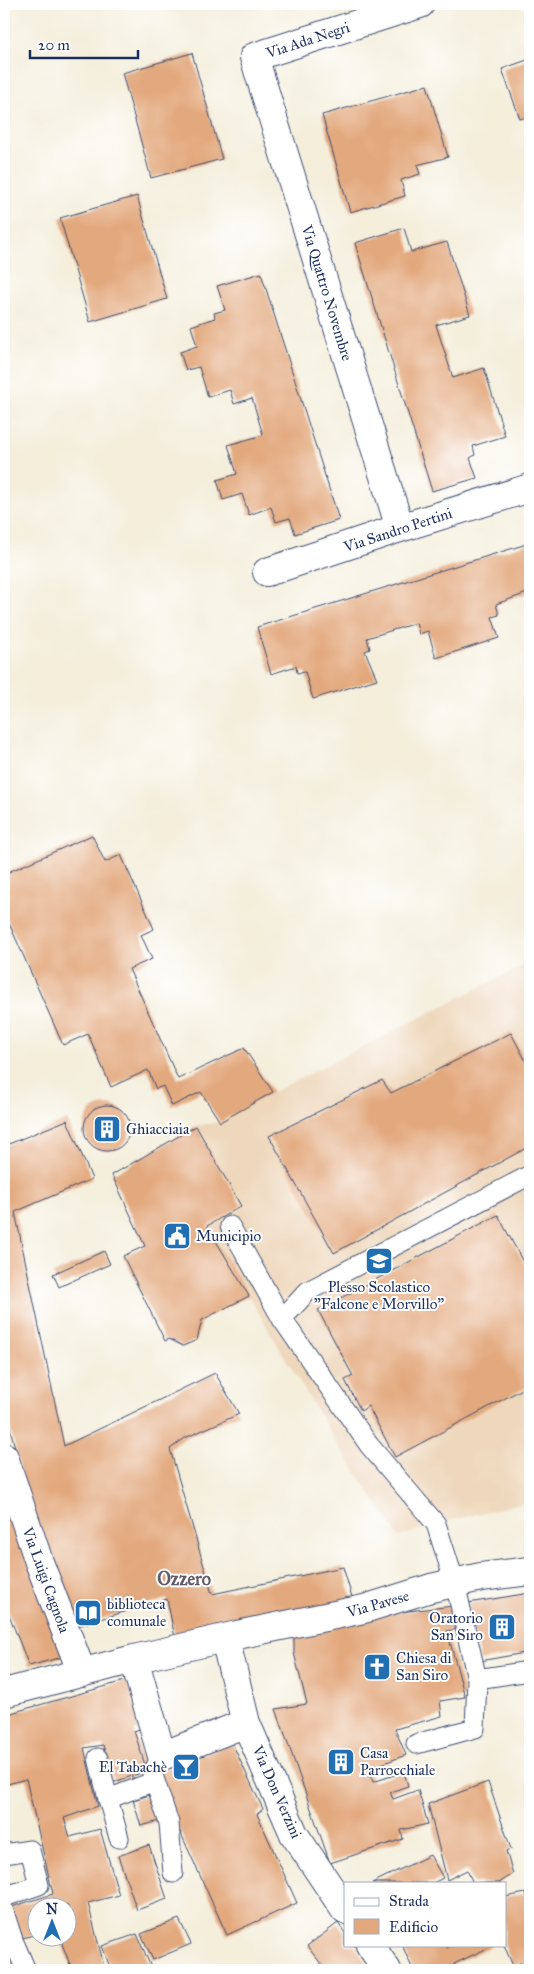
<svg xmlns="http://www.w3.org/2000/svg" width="534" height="1974" font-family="'IM FELL Great Primer',serif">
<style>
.built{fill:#eed7bb}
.building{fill:#e3a97e}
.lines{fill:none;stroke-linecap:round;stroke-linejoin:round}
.service-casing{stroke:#3c4c71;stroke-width:21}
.minor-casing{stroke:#3c4c71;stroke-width:30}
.service{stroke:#fff;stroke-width:19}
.minor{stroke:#fff;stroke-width:28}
.labels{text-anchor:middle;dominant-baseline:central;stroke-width:4;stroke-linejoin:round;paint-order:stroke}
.street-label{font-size:15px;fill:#1b2f5e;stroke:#fff}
.poi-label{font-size:15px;fill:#1b2f5e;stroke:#fff;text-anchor:start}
.quarter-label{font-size:18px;font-weight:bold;fill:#615a69;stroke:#fff}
</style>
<rect width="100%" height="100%" fill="#fff"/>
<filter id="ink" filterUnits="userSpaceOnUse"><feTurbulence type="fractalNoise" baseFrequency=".02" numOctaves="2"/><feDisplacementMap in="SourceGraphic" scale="10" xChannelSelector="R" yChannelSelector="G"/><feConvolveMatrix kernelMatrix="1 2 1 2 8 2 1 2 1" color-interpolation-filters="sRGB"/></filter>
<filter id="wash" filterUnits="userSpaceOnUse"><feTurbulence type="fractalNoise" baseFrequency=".0096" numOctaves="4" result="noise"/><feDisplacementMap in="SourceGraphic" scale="20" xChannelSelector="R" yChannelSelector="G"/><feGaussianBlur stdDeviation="1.12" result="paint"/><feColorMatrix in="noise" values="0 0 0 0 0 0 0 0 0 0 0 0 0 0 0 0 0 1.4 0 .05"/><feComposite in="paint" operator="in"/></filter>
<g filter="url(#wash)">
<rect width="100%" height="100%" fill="#f4eedb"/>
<path class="built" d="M530 962V1501L436 1524 399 1537 329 1431 207 1226 241 1206 196 1126 220 1122 273 1092Z"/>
<g id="blocks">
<path class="building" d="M192 53 222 159 151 178 122 73Z
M530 59V116L520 119 502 69Z
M427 85 448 157 417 165 420 174 401 180 405 196 350 212 322 115Z
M137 196 167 299 90 322 60 218Z
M404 228 411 252 447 242 470 315 436 325 453 378 484 368 505 436 473 446 475 455 470 458 477 478 432 491 355 243Z
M261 273 339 520 295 534 290 518 276 522 271 507 249 515 242 494 223 500 217 480 237 474 228 445 263 435 252 398 234 404 230 390 208 397 199 367 186 370 180 352 197 346 191 326 215 318 214 313 225 310 217 286Z
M530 543V592L496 604 499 615 492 617 499 638 436 658 428 631 419 634 416 623 367 638 370 649 365 651 377 679 313 699 305 672 297 673 296 666 271 674 257 627Z
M92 835 105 862 121 855 154 929 141 935 152 959 129 969 178 1079 244 1048 273 1092 220 1122 201 1092 172 1106 163 1086 156 1089 148 1070 111 1087 88 1034 63 1045 4 912V874Z
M511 1033 530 1069V1146L334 1253 269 1136 382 1080 391 1093Z
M84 1128a23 23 0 1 1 46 0a23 23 0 1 1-46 0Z
M67 1120 92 1179 15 1212 64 1446 215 1373 239 1414 185 1438 170 1449 212 1594 343 1567 354 1604 175 1638 167 1599 71 1628 37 1534 11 1432 4 1396V1146Z
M196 1126 241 1206 207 1226 249 1296 202 1320 197 1340 183 1346 169 1339 165 1341 123 1256 145 1246 112 1175Z
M498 1215 530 1275V1385L395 1457 368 1406 361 1411 345 1380 353 1376 318 1310Z
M104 1251 110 1264 59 1287 53 1274Z
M4 1491 66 1656 29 1666 4 1602Z
M530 1593V1652L480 1661 468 1603Z
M454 1606 459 1629 447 1631 465 1697 440 1701 442 1716 395 1729 406 1755 368 1769 373 1782 404 1772 408 1786 390 1792 393 1799 418 1790 428 1824 401 1830 403 1839 330 1863 276 1709 307 1704 294 1653V1634L389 1613Z
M128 1680 143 1728 134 1731 147 1771 114 1782 103 1745 84 1748 98 1806 64 1818 70 1837 100 1829 119 1895 88 1903 105 1970H72L59 1936H68V1906H38V1934L18 1939 8 1908 53 1894 26 1779 4 1785V1715Z
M232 1743 263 1809 257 1814 297 1903 227 1935 163 1794 159 1771Z
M488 1782 511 1849 506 1851 513 1874 499 1883H473L467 1870 447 1880 428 1804Z
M153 1794 163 1820 141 1826 133 1800Z
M149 1845 167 1899 137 1910 118 1856Z
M430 1855 443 1878 433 1883H372Z
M526 1893 530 1906V1970H523L521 1963 513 1966 504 1945 505 1897Z
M179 1919 191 1944 153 1960 141 1934Z
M338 1923 345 1933V1945H354L372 1970H326L307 1946Z
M4 1931 19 1970H4Z
M137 1934 150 1965 135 1970H111L102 1946Z
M402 1945H446L447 1948 454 1945H494L454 1964 456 1970H413Z"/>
</g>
</g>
<g filter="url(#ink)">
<use href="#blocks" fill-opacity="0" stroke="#3c4c71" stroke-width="1"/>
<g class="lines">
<g class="service-casing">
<path id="service" d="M230 1226 282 1319 369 1445 436 1524 455 1583 477 1679 530 1671
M282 1319 308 1291 530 1175
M416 1744 475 1728 477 1679
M98 1758 108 1799 155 1781 152 1773 162 1756
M155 1781 169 1823 173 1873
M108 1799 119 1838
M4 1854 30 1850 39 1885 4 1897
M4 1912 13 1940 26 1970"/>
</g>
<g class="minor-casing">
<path id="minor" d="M400 528 254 57 420 4
M267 572 400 528 530 488
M4 1457 39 1562 82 1673
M225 1639 246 1723 294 1834 345 1910
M134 1659 162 1756 246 1723
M4 1693 134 1659 237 1635 364 1609 431 1588 481 1577 530 1571
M370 1945 387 1970"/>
</g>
<use href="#service" class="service"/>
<use href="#minor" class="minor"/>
</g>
</g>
<defs>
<g id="building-square" transform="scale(1.4375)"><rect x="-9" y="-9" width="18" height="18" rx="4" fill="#1f6fb2" stroke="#fff"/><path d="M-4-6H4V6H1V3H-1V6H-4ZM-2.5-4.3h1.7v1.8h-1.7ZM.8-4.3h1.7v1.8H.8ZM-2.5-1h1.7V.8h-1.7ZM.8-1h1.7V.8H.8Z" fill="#fff"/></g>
<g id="civic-square" transform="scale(1.4375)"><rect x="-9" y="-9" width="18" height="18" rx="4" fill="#1f6fb2" stroke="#fff"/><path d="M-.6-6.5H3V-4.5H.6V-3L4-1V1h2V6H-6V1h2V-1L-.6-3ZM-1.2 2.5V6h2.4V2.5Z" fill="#fff"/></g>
<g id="school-square" transform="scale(1.4375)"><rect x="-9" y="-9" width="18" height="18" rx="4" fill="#1f6fb2" stroke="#fff"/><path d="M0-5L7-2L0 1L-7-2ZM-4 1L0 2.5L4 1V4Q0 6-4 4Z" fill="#fff"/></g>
<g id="library-square" transform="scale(1.4375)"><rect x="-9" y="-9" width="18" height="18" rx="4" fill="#1f6fb2" stroke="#fff"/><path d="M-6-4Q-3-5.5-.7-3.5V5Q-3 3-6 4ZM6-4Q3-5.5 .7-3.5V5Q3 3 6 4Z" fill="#fff"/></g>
<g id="church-square" transform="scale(1.4375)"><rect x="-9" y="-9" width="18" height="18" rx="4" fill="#1f6fb2" stroke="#fff"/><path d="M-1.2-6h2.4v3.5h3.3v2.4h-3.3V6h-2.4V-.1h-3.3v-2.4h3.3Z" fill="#fff"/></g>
<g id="bar-square" transform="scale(1.4375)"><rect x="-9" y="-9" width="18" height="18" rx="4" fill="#1f6fb2" stroke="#fff"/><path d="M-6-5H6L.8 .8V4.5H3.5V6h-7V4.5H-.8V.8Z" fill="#fff"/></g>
</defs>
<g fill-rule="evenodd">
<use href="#building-square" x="107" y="1129"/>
<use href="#civic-square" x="177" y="1236"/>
<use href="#school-square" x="379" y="1261"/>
<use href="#library-square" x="88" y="1613"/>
<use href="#building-square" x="502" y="1627"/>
<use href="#church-square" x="377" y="1667"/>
<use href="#building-square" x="341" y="1762"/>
<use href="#bar-square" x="186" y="1767"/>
</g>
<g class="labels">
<g class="street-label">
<text transform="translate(308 40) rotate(-18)">Via Ada Negri</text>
<text transform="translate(327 293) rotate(73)">Via Quattro Novembre</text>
<text transform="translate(398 530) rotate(-18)">Via Sandro Pertini</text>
<text transform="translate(46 1580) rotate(70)">Via Luigi Cagnola</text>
<text transform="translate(378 1604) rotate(-16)">Via Pavese</text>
<text transform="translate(277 1792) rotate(66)">Via Don Verzini</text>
</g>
<g class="poi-label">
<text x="126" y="1129">Ghiacciaia</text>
<text x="196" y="1236">Municipio</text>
<text x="379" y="1287" text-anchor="middle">Plesso Scolastico<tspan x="379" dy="17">"Falcone e Morvillo"</tspan></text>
<text x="107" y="1604">biblioteca<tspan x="107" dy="17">comunale</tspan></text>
<text x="483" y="1618" text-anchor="end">Oratorio<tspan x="483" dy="17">San Siro</tspan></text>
<text x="396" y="1658">Chiesa di<tspan x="396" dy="17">San Siro</tspan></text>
<text x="360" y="1753">Casa<tspan x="360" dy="17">Parrocchiale</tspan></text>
<text x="167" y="1767" text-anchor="end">El Tabachè</text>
</g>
<g class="quarter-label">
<text x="184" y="1579">Ozzero</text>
</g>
</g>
<rect width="534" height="1974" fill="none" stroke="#fff" stroke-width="20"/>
<rect x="344" y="1882" width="162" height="65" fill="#ffffff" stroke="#a4acbf"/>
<rect x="354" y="1898" width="25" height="8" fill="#ffffff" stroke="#a4acbf"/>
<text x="389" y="1906" font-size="15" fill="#1b2f5e">Strada</text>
<rect x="354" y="1919" width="25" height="15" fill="#e3a97e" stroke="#a4acbf"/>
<text x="389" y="1932" font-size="15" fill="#1b2f5e">Edificio</text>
<g transform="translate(52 1922)"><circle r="24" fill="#ffffff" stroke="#a4acbf"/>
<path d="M0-4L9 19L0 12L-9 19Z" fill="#1f6fb2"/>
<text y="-8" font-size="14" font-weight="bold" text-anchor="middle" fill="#1b2f5e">N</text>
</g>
<path d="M30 50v8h108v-8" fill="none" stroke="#1b2f5e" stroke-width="2.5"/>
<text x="38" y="50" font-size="15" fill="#1b2f5e" stroke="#ffffff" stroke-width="4" paint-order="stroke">20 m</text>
</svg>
